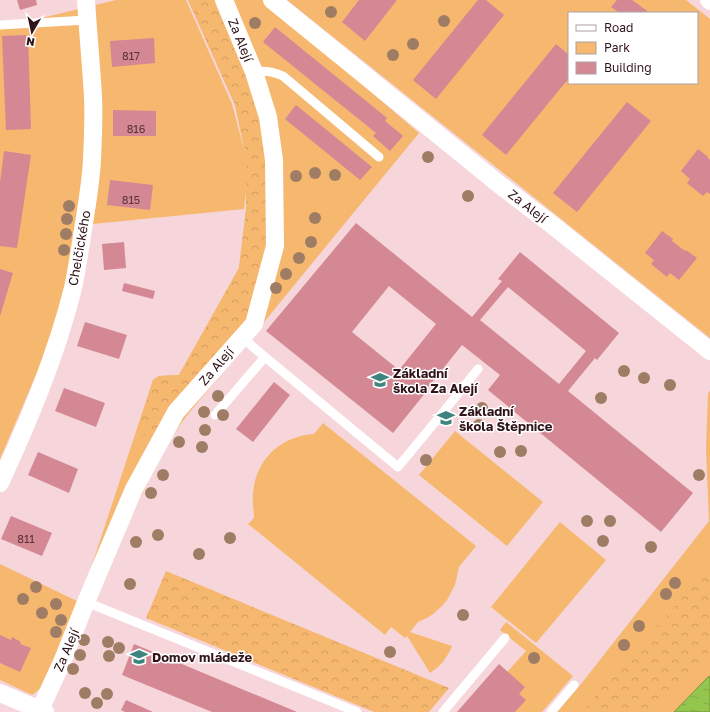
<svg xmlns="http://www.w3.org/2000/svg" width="710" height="712" font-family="'Golos Text',sans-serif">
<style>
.green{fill:#f6b76f;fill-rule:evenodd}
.forest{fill:url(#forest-crowns)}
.water{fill:url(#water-ripples);stroke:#76913e}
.building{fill:#d38894;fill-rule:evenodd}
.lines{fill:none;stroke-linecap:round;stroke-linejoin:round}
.lane{stroke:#fff;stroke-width:9}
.street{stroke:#fff;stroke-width:18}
.tree{fill:#9f7d64}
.labels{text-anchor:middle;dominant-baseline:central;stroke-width:3;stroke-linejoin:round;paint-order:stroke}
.number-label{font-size:11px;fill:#5a3138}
.street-label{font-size:13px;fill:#31141a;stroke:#fff}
.poi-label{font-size:13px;font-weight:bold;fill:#31141a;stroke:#fff;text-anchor:start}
</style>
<defs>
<pattern id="forest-crowns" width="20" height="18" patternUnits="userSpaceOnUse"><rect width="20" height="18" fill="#f6b76f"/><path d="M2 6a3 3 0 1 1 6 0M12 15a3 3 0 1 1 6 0" fill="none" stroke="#d39c60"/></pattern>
<pattern id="water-ripples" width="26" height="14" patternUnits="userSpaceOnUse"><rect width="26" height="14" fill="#93c64d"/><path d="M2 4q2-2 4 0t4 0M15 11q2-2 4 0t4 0" fill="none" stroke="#7fa943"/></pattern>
</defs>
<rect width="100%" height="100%" fill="#f6d6da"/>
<path class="green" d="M116 0H186L232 104 245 153 235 105 188 0H263L419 133 209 389C199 401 189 412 180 425 148 473 127 529 104 582L90 571 153 380 159 376 179 375 239 268 246 210 247 183 244 209 93 224 54 339 35 377 0 459V28Z
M287 0H686L710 19V338ZM569 13H697V83H569Z
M710 390V676L674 712H557L581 684 709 521 706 449 708 394Z
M323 423 476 546 459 567 455 585 447 600 442 606 433 614 427 618 418 622 410 632 452 646C447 658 441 666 430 673L407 636 405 638 391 627 385 635 248 524 254 518C254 510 252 501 253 493 256 459 281 436 314 434Z
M455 431 543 502 507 546 419 475Z
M560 522 606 560 536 643 491 607Z
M0 564 79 602 48 682 32 695 0 680Z
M506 622 573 676 542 712H471L526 651 500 630Z"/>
<path class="forest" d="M188 0H217L261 118 269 169 265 247 247 314 156 432 135 438 153 380 159 376 179 375 239 268 246 210V197L247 159 235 105Z
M710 568V651L695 665 652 712H583L604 683Z
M166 571 449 688 429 712H374L146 618Z"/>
<path class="water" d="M710 676V712H674L707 678Z"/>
<path class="building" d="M17 0H36L37 5 20 10Z
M359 0H397L365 41 342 22Z
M478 0H486L504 15 436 99 413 80Z
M617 0H632L650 13H620L611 7Z
M275 27 387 118 385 121 403 136 390 151 373 136 376 133 263 42Z
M28 35 31 129 6 130 2 36Z
M154 38 155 63 112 67 110 41Z
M556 44 569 55V78L506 155 482 135Z
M627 102 651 121 577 212 553 193Z
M296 105 372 167 360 180 285 119Z
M113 110 156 111V136H113Z
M698 149 708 157V158L710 160V194L707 192 703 196 687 183 690 179 681 171Z
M4 151 31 155 17 248 0 246V183Z
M110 180 153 185 150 210 107 205Z
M356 223 472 317 502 281 498 279 520 252 619 333 597 360 595 358 568 391 693 493 661 532 488 390 500 375 462 345 425 391 426 392 393 433 266 331ZM389 286 436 324 399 370 352 332ZM508 287 586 351 559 384 480 320Z
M662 231 673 239 672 241 685 251 686 250 697 258 679 280 670 273 667 277 651 264 654 260 645 253Z
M124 242 126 268 104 270 102 244Z
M0 269 13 273 0 316Z
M124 283 155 291 153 299 122 291Z
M85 322 127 335 119 359 77 346Z
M274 382 290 395 253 442 236 429Z
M64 388 105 403 96 427 55 411Z
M38 452 78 469 69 493 28 475Z
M11 516 52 533 42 556 1 539Z
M0 635 11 640 12 637 21 642 20 644 31 648 20 672 0 663Z
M134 644 297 712H212L122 675Z
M499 664 525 687 519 694 526 700 515 712H457Z
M126 700 153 712H125L121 710Z"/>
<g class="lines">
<path class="lane" d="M0 25 87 20
M254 72C264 70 274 72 283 76L379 157
M242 336 253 347 398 467 436 421 478 369
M215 415 265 357
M86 602 357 712
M443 712 505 638
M551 712 574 685"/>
<path class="street" d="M272 0 500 185 551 224 710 351
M709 0 710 1
M0 483C29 420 56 356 73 288 78 265 81 241 85 217 88 198 91 179 92 160 93 139 94 117 93 96 91 64 88 32 86 0
M0 693 45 712
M39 712 62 662 86 602 134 489 176 412 254 324 275 246 274 160 268 117 254 72 224 0"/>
</g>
<g class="tree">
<circle cx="331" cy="12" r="6"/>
<circle cx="444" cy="21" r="6"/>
<circle cx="255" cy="23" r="6"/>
<circle cx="413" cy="44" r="6"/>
<circle cx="393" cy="55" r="6"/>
<circle cx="428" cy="157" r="6"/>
<circle cx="315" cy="173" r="6"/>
<circle cx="335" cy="175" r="6"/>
<circle cx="296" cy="176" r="6"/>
<circle cx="468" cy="196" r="6"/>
<circle cx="69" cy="206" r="6"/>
<circle cx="315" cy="218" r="6"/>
<circle cx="67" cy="219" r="6"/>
<circle cx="66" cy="234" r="6"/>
<circle cx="311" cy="242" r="6"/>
<circle cx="64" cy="250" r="6"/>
<circle cx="299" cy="258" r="6"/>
<circle cx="286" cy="274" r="6"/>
<circle cx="276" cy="288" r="6"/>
<circle cx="624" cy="371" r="6"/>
<circle cx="644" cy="378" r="6"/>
<circle cx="670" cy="385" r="6"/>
<circle cx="218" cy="396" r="6"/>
<circle cx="601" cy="398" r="6"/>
<circle cx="482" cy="408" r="6"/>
<circle cx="204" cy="412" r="6"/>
<circle cx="223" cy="415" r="6"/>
<circle cx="479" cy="425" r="6"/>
<circle cx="205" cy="430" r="6"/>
<circle cx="179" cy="442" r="6"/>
<circle cx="202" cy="447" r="6"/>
<circle cx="521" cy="451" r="6"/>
<circle cx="500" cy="452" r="6"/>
<circle cx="426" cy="460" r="6"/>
<circle cx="163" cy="475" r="6"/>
<circle cx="699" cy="475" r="6"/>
<circle cx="151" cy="493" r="6"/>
<circle cx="587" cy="521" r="6"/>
<circle cx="610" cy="521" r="6"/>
<circle cx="158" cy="535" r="6"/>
<circle cx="230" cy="538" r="6"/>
<circle cx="603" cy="541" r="6"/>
<circle cx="136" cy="542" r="6"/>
<circle cx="651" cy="547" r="6"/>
<circle cx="199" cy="554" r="6"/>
<circle cx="675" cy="583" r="6"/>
<circle cx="130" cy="584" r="6"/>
<circle cx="36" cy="587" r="6"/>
<circle cx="666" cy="594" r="6"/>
<circle cx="23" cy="599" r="6"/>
<circle cx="56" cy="604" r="6"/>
<circle cx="42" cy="613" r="6"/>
<circle cx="463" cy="615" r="6"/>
<circle cx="61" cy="620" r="6"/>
<circle cx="639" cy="626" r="6"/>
<circle cx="56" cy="632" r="6"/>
<circle cx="84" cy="640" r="6"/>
<circle cx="108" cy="642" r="6"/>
<circle cx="624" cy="645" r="6"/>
<circle cx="119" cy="648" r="6"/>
<circle cx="390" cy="652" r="6"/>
<circle cx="80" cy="655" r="6"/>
<circle cx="109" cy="656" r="6"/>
<circle cx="534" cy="658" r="6"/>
<circle cx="73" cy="669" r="6"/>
<circle cx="85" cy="693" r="6"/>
<circle cx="107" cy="694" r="6"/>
<circle cx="97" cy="703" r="6"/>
</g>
<defs>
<g id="school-bare" transform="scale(1.38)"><path d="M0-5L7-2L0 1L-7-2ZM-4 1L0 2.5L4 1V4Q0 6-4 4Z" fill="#3d847f" stroke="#fff" stroke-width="2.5" paint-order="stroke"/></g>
</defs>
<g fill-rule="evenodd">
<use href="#school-bare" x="380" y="380"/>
<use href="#school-bare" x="446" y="418"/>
<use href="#school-bare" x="139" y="657"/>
</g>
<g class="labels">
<g class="number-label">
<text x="131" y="55">817</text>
<text x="136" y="128">816</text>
<text x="131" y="199">815</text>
<text x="26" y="538">811</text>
</g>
<g class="street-label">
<text transform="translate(241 40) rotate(68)">Za Alejí</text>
<text transform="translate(528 206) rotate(38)">Za Alejí</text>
<text transform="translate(79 248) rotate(-80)">Chelčického</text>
<text transform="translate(216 366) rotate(-49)">Za Alejí</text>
<text transform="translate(66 650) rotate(-67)">Za Alejí</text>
</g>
<g class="poi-label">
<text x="393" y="373">Základní<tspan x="393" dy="15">škola Za Alejí</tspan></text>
<text x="459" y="411">Základní<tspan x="459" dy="15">škola Štěpnice</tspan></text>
<text x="152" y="657">Domov mládeže</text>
</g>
</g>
<rect x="568" y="12" width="130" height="72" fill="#ffffff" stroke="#ada1a3"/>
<rect x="576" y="25" width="20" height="6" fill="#ffffff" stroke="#ada1a3"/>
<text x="604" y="32" font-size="12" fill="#31141a">Road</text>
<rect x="576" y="42" width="20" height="12" fill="#f6b76f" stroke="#ada1a3"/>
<text x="604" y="52" font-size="12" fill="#31141a">Park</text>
<rect x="576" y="62" width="20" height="12" fill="#d38894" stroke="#ada1a3"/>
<text x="604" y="72" font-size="12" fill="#31141a">Building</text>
<g transform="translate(32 32) rotate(189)" stroke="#ffffff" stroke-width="3" paint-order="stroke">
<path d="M0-3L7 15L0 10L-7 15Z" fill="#31141a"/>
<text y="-6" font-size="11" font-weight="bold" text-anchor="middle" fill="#31141a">N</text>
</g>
</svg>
